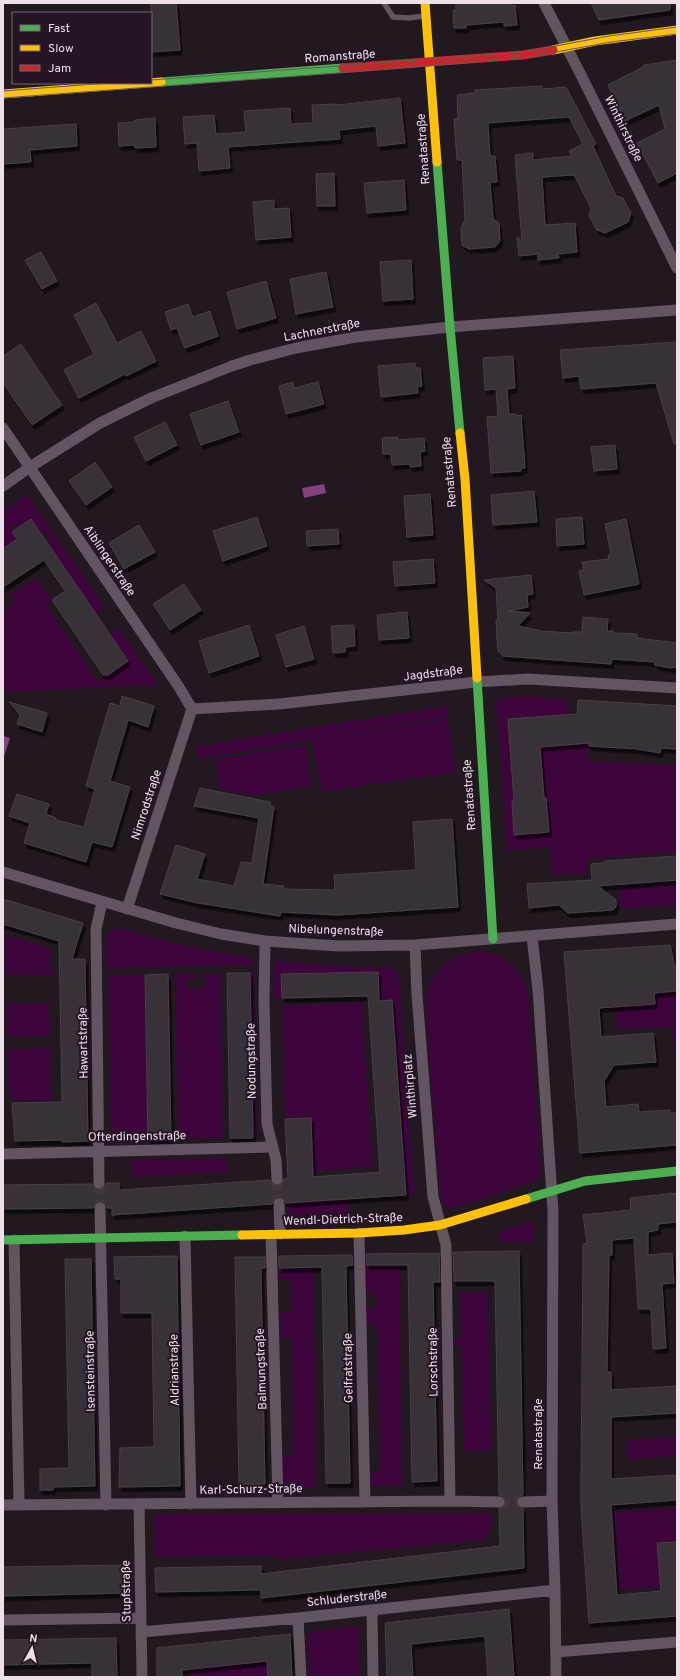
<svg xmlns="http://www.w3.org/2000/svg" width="680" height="1680" font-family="Overpass,sans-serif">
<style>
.green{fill:#3e053c}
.water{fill:#81427e}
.building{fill:#383037;stroke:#494048;filter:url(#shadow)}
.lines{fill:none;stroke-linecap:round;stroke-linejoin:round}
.street-tunnel{stroke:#40363e;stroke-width:11;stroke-dasharray:11 5.5;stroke-linecap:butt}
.lane{stroke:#625461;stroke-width:5.5}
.street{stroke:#625461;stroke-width:11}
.fast{stroke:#4caf50;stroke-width:9}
.slow{stroke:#ffc107;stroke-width:9}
.jam{stroke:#c62828;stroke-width:9}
.tram{stroke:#625961;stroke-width:1}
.labels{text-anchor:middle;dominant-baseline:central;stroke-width:4;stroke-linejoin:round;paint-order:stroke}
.street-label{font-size:12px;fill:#ede0eb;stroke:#251424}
</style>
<defs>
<filter id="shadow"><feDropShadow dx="2.5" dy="4.5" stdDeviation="0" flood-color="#0009"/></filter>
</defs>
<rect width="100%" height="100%" fill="#211820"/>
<path class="green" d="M22 497 30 498 105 608 96 614 47 542 50 540 45 533 42 535 31 520 19 528 17 524 11 528 17 539 3 549V512Z
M36 578 52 600 46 605 98 681 128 661 110 634 118 628 158 685 3 692V611L14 603 9 596Z
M528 696 569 700 568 715 508 720 514 801H512L514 835 548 832 546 799 544 798 540 747 570 745 569 726 590 731 588 761 677 765V852L586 859 587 873 552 875 550 847 507 851 496 699Z
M448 706 449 717 322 738 448 719 456 772 321 792 312 740 199 759 197 746Z
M306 745 311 786 254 795 219 789 216 759Z
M677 884V905L621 909 619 889Z
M117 928 178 944 250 958 253 961 254 965 107 968C107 955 102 932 117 928Z
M5 935 50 948 52 976 6 975Z
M482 951C512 958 523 970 529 1000L541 1172 537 1180 450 1209 442 1204 440 1194 426 1014C426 1006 426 998 428 991 433 965 458 953 482 951Z
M274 961 370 968H392L396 970 399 976 414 1194 406 1195 392 1000 379 1001 378 972 281 974 282 998H274Z
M221 973 223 1138 178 1139 175 974H198V978H187V988H205V974Z
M250 973H254L257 1133 253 1138Z
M108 975H145L148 1140C136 1140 117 1145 111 1132Z
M654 991H677V1063L671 1027 617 1029 615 1007 655 1004Z
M6 1003H49L50 1036 8 1037Z
M362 1003 373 1167 287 1173V1160L312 1159 285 1119 282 1005Z
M50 1048 51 1101 13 1100 8 1091V1049Z
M227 1158 228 1172 132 1177 131 1160Z
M349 1199 348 1213 290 1215 289 1213 288 1203Z
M530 1222 535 1225 534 1240 531 1242H500C498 1238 499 1235 501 1231Z
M303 1255H313L316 1487 284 1488 283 1456 293 1455 291 1338H281L280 1312H291L290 1279H279V1268L303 1267Z
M365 1265H400L402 1486H370V1473L380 1472 377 1325H367L366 1308H376V1295L366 1294Z
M460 1292H488L491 1451H464L461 1345H452V1339L461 1338Z
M677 1437V1456L627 1460 626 1440Z
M677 1507V1542L657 1544 660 1575 677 1574V1586L620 1590 614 1512Z
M491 1513C491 1523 493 1535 482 1540L284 1559 263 1555 155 1557 154 1514Z
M359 1626 360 1677H309L307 1632Z
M267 1661 268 1677H186L195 1669Z"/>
<path class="water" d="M324 484 326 493 304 498 302 488Z
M3 736 10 738 4 757H3Z"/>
<path class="building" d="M176 3 180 50 151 52V4Z
M456 3H511V6L515 5 517 25 504 26V22L466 25V28H454L453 10H456Z
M591 3H670V10L599 20Z
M677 60V173L658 183 637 143 665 129 659 105 625 121 608 85 643 67 644 65Z
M542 86V89L566 87 596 144 593 146 616 196 623 198 631 213 628 222 605 233 597 230 589 216 591 208 574 175 542 177 545 225 575 223 577 252 558 254 559 258 538 260V254L519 256 517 237 522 241 515 155 533 153V160L572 156 569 151 583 144 569 117 488 123 490 156H495L497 182H490L493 219 499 223 500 241 495 247 469 249 462 245 461 227 465 220 462 160H457L454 119H458L457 95 475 93V90Z
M400 98 405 143 378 146 376 126 339 130 340 139 228 147 230 168 199 171 197 143 185 144 183 117 214 115 216 134 246 132 244 111 290 108 291 124 313 123 312 105 337 104V105Z
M155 118 156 147 135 148V145L119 146 118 123 135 122V120Z
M76 124 77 146 30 150 31 162 3 164V129Z
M334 173 335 206H317L316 174Z
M404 180 406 210 367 213 364 183Z
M274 200V209L289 208 291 237 256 240 253 202Z
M41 252 57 281 42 289 25 260Z
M411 260 413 299 383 301 380 262Z
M326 272 333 307 296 314 290 279Z
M266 281 276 318 237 329 227 292Z
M96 303 117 343 141 331 156 361 126 376 125 374 79 398 64 370 94 354 74 315Z
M188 304 193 317 210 311 218 336 185 348 177 328 171 330 165 312Z
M677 342V444H674L656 383 581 389 579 376 563 378 560 350Z
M21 344 62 405 32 425 3 383V356Z
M513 356 515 388 507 389 509 414H516V416L521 415 525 468H521V471L491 473 487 417 498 416 496 389 485 390 483 358Z
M415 363V368H420L422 386 417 387 418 393 381 397 378 366Z
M293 382 294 388 318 382 324 404 286 414 279 386Z
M228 401 239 432 201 445 190 414Z
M165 422 177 445 146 461 134 437Z
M398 437V440L424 438 425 451 420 452 421 466 410 467V464L392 465 391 454H383L382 438Z
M615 445 617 469 594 471 591 447Z
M95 462 112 487 86 505 69 481Z
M534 491 537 522 493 525 491 495Z
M430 494 433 535 407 537 404 496Z
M257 517 267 546 223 561 213 531Z
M582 517 584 544 557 546 556 519Z
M31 519 128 661 108 675H103L52 600 65 591 44 560 3 587V549L17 539 12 532Z
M626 519 639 584 584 595 579 571 584 570 582 562 609 559 608 555 611 554 605 524Z
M139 525 155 552 124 569 109 543Z
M338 529 339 544 307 546 306 531Z
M433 559 435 583 395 586 393 562Z
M531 575 533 594 527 595 528 607 509 611 530 613 518 626 541 631 572 633 573 632H582L583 617 608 619 607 631H614V633L637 634V638L677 643V667L670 668 655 665V662L612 659 611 664 502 656V654L498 651 497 640 496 620H498L496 588 484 580Z
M184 584 201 610 170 630 153 604Z
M407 612 409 638 379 640 377 615Z
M249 625 259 656 209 673 199 641Z
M354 625 355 646 345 647V652L333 653 331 626Z
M304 626 314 659 286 667 276 635Z
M122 696 154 706 148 727 128 720 110 781 130 787 112 847 92 842 86 862 24 843 30 823 9 816 17 794 49 804 46 814 56 818V820L84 827 95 789 86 786 95 754 110 703 120 706Z
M578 700 677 706V749L661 748 660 753 637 749 589 746V743L540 747 544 798H546L549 832 514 835 512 801H514L508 719 577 714Z
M9 702 47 713 42 732 17 724 20 715Z
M200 788 270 802 271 807 274 806 263 884 284 886 283 889 335 890 334 875 416 870 413 822 452 819 458 907 337 915 281 912 280 916 198 903 160 894 176 845 205 854 197 879 234 886 241 862 252 863 259 818 194 806Z
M677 856V880L598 886 616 900V907L613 910 568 913 559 905 529 908 527 884 592 880 591 864 603 863 605 861Z
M3 899 83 923 72 959H85L88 1141 62 1142V1140L15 1141 12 1103 62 1102 59 941 3 924Z
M670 945 675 967 677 966V991L654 993 655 1004 599 1008 601 1037 653 1033 656 1062 614 1065 604 1081 606 1107 638 1104 639 1112 670 1110V1113H677V1145L580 1153 564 952Z
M378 972 379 1001 392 1000 406 1195 286 1203 283 1198 278 1197 273 1200 272 1204 112 1215V1208H107L106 1204 100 1201 96 1202 93 1208 3 1209V1185L92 1184 95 1189 99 1190 105 1187 106 1183H119V1190L270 1180 274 1185 278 1186 283 1182 284 1179 288 1178 285 1119 311 1118 313 1177 380 1172 368 996 282 998 281 974Z
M227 973H250L253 1138H230Z
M168 974 171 1140H148L145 975Z
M677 1193V1222L658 1224V1230L648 1232V1255L672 1253 674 1283 662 1284 666 1348 653 1349 651 1309H638L634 1238 612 1240V1255H609L607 1372H611V1390L677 1386V1413L611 1417V1479L677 1475V1500L611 1505 617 1595 661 1591 657 1543 677 1542V1616L589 1623 581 1507V1477L583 1255V1244L587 1243 583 1215 631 1210 630 1198Z
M519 1251 523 1495 519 1496 516 1502 517 1506 523 1509 524 1568 261 1598V1590L156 1592 155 1568 261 1566V1574L500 1546 499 1509 505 1506 506 1502 503 1496 499 1495 495 1281H454L453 1252Z
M439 1253 440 1282H433L437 1481 412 1482 408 1265H367L366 1254Z
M346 1255H352L353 1265 346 1266 350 1483H326L322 1267 279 1268V1256Z
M177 1256 180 1486 119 1487 120 1448 154 1447 152 1313H121V1279H115L114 1257Z
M235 1257H265V1268H261L265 1484 239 1485Z
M65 1259H91L95 1486 53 1487V1490H40V1469L69 1468Z
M127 1565V1593L3 1596V1567Z
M509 1609 514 1677H488L485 1636 411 1644 413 1677H387L385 1623Z
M290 1634 292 1677H268L267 1661 182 1670V1677H157V1648Z
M116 1638 117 1677H92V1663L3 1665V1640Z"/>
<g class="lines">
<path class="street-tunnel" d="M277 1179 279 1204
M99 1183 100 1208
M499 1502H523"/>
<path class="lane" d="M384 3 393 17 409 18 424 16"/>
<path class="street" d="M544 3 581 75 677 268
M3 428 179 687 192 709
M3 486 30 467 100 423 151 398 232 366 250 360 296 348 356 337 450 327 677 310
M192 709 279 704 476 682 528 679 677 688
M3 872 176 923 221 934 265 941 338 946 415 945 677 924
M127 909 192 709
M532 936 538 990 553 1211 552 1501 555 1590 556 1677
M265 941 264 1001 267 1124 276 1160 277 1179
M415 945 417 995 433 1197 446 1245 450 1501
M3 1154 273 1147
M99 1183 96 929 102 902
M279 1204 280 1234
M100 1208 106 1505
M359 1233 365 1502
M271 1235 278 1503
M185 1236 191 1504
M14 1240 19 1505
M523 1502 552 1501
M139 1504 142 1677
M3 1505 450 1501 499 1502
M372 1610 373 1677
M298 1618 301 1677
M3 1620 141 1618
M141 1632 298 1618 555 1590
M556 1652 677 1642"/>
<path class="fast" d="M161 82 343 68
M437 162 450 327 460 433
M477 678 493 939
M526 1199 585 1181 677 1171
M3 1240 242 1235"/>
<path class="slow" d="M425 3 437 162
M553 50 595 41 677 30
M3 94 161 82
M460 433 465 479 477 678
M242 1235 359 1233 404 1230 440 1225 526 1199"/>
<path class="jam" d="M343 68 523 55 553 50"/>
<path class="tram" d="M151 80 523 52 609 36 677 27
M3 91 108 83
M3 98 392 69 523 58 611 42 677 34"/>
</g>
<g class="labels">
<g class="street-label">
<text transform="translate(340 57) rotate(-4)">Romanstraße</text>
<text transform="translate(623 129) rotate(64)">Winthirstraße</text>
<text transform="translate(424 149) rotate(-94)">Renatastraße</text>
<text transform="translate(322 331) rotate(-11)">Lachnerstraße</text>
<text transform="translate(450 472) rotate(-95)">Renatastraße</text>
<text transform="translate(109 561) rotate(56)">Aiblingerstraße</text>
<text transform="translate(433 674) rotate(-7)">Jagdstraße</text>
<text transform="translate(470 795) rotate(-94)">Renatastraße</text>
<text transform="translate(147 805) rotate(-72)">Nimrodstraße</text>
<text transform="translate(336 931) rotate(2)">Nibelungenstraße</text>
<text transform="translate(84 1043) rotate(-91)">Hawartstraße</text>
<text transform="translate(252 1061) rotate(-91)">Nodungstraße</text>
<text transform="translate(411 1086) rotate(-95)">Winthirplatz</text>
<text transform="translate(137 1137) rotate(-1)">Ofterdingenstraße</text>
<text transform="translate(343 1220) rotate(-2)">Wendl-Dietrich-Straße</text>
<text transform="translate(434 1362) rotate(-91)">Lorschstraße</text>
<text transform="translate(349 1368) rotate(-91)">Gelfratstraße</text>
<text transform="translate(262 1369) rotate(-92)">Balmungstraße</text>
<text transform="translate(175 1370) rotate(-91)">Aldrianstraße</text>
<text transform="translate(91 1371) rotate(-91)">Isensteinstraße</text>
<text transform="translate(539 1434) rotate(-90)">Renatastraße</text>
<text transform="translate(251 1490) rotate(-1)">Karl-Schurz-Straße</text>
<text transform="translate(127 1591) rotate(-91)">Stupfstraße</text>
<text transform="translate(347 1599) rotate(-6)">Schluderstraße</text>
</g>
</g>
<rect width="680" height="1680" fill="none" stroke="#ede0eb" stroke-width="8"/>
<rect x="12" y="12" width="140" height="72" fill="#251424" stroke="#756674"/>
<rect x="20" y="25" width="20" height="6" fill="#4caf50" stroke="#756674"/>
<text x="48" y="32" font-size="12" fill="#ede0eb">Fast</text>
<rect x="20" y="45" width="20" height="6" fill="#ffc107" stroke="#756674"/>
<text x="48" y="52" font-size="12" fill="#ede0eb">Slow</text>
<rect x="20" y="65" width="20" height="6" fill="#c62828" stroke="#756674"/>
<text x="48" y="72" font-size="12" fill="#ede0eb">Jam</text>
<g transform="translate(32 1648) rotate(8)" stroke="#251424" stroke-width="3" paint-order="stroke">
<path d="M0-3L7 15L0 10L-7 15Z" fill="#ede0eb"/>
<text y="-6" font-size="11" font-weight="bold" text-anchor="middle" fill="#ede0eb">N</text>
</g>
</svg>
